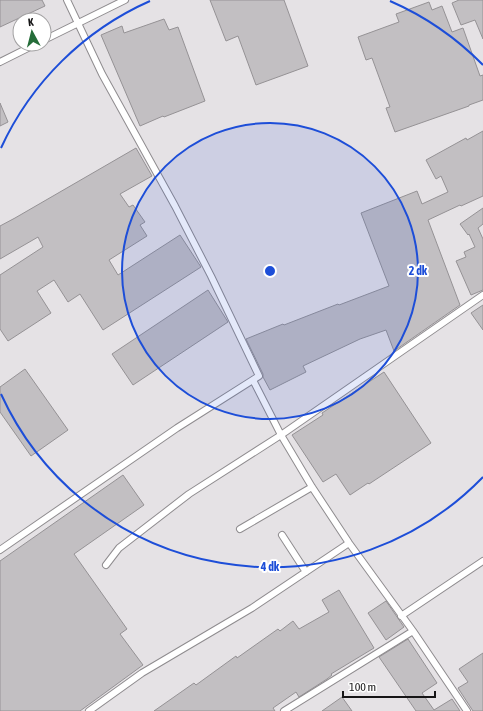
<svg xmlns="http://www.w3.org/2000/svg" width="483" height="711" font-family="'Asap Condensed',sans-serif">
<style>
.building{fill:#c2bfc2;stroke:#959295}
.lines{fill:none;stroke-linecap:round;stroke-linejoin:round}
.minor-casing{stroke:#8f8c8f;stroke-width:8}
.minor{stroke:#fff;stroke-width:6}
.ring{fill:none;stroke:#1d4ed8;stroke-width:2}
.centre{fill:#1d4ed8;stroke:#fff;stroke-width:2}
.ring-label{font-size:12px;text-anchor:middle;font-weight:bold;fill:#1d4ed8;stroke:#fff;stroke-width:4;stroke-linejoin:round;paint-order:stroke}
</style>
<rect width="100%" height="100%" fill="#e5e2e5"/>
<path class="building" d="M0 0H42L45 6 0 27Z
M210 0H284L308 66 256 85 238 36 226 41Z
M459 0H483V39L475 20 461 25 452 3Z
M429 2 432 10 442 6 452 32 463 28 480 76 483 75V100L469 105V106L395 132 386 108 390 107 372 58 366 60 358 37 399 22 396 14Z
M164 19 169 30 178 27 205 101 164 117 163 116 140 126 101 35 122 26 124 33Z
M0 103 8 122 0 126Z
M483 131V196L461 206 460 205 428 220 460 305 394 351 386 330 360 339 303 366 306 372 270 390 263 377V374L246 339 283 324 284 325 338 304 339 305 389 286 361 213 417 191 422 204 448 192 441 176 436 179 426 160 466 138 467 140Z
M136 148 152 176 120 194 129 207 133 205 145 222 140 225 147 236 109 260 118 275 180 235 201 267 103 330 80 294 68 302 54 280 37 291 51 313 8 341 0 329V275L43 247 38 237 0 259V226L15 218Z
M483 208V224L478 228 483 239V290L471 295 456 261 466 257 464 252 475 247 469 234 468 235 460 224Z
M208 290 228 322 133 385 112 354Z
M483 305V330L471 313Z
M25 369 68 430 31 456 0 412V387Z
M384 372 431 443 369 484 368 483 350 495 336 474 323 482 292 435 323 415 322 413Z
M123 475 144 505 74 554 127 629 120 634 143 665 80 711H0V561Z
M339 590 374 648 331 674 332 675 327 679 299 697 296 692 273 708 275 711H154L194 683 196 685 236 656 237 658 278 629 280 631 293 621 299 629 329 612 322 600Z
M386 601 404 627 386 640 368 613Z
M408 639 437 683 422 693 434 710 452 699 460 711H416L379 657Z
M483 653V711H473L458 688 468 682 459 669Z
M342 697 352 711H322Z"/>
<g class="lines">
<g class="minor-casing">
<path id="minor" d="M44 40 125 0
M0 62 36 44
M253 380 281 435 312 487 349 543 413 631 467 711
M240 529 312 487
M282 535 306 572
M0 550 177 428 259 376 211 276 175 206 102 74 67 0
M106 565 119 548 189 494 281 435 483 295
M401 616 483 561
M89 711 142 673 252 608 349 543
M284 711 413 631"/>
</g>
<use href="#minor" class="minor"/>
</g>
<circle cx="270" cy="271" r="148" fill="#1d4ed8" fill-opacity=".12"/>
<g class="ring">
<circle cx="270" cy="271" r="148"/>
<path d="M483 477A296 296 0 0 1 1 394M1 148A296 296 0 0 1 150 1M390 1A296 296 0 0 1 483 65"/>
</g>
<circle cx="270" cy="271" r="6" class="centre"/>
<g class="ring-label">
<text x="418" y="275">2 dk</text>
<text x="270" y="571">4 dk</text>
</g>
<g transform="translate(32 32) rotate(353)"><circle r="19" fill="#ffffff" stroke="#a2a1a2"/>
<path d="M0-3L7 15L0 10L-7 15Z" fill="#256d39"/>
<text y="-6" font-size="11" font-weight="bold" text-anchor="middle" fill="#161516">K</text>
</g>
<path d="M343 691v6h92v-6" fill="none" stroke="#161516" stroke-width="2"/>
<text x="349" y="691" font-size="12" fill="#161516" stroke="#ffffff" stroke-width="3" paint-order="stroke">100 m</text>
</svg>
